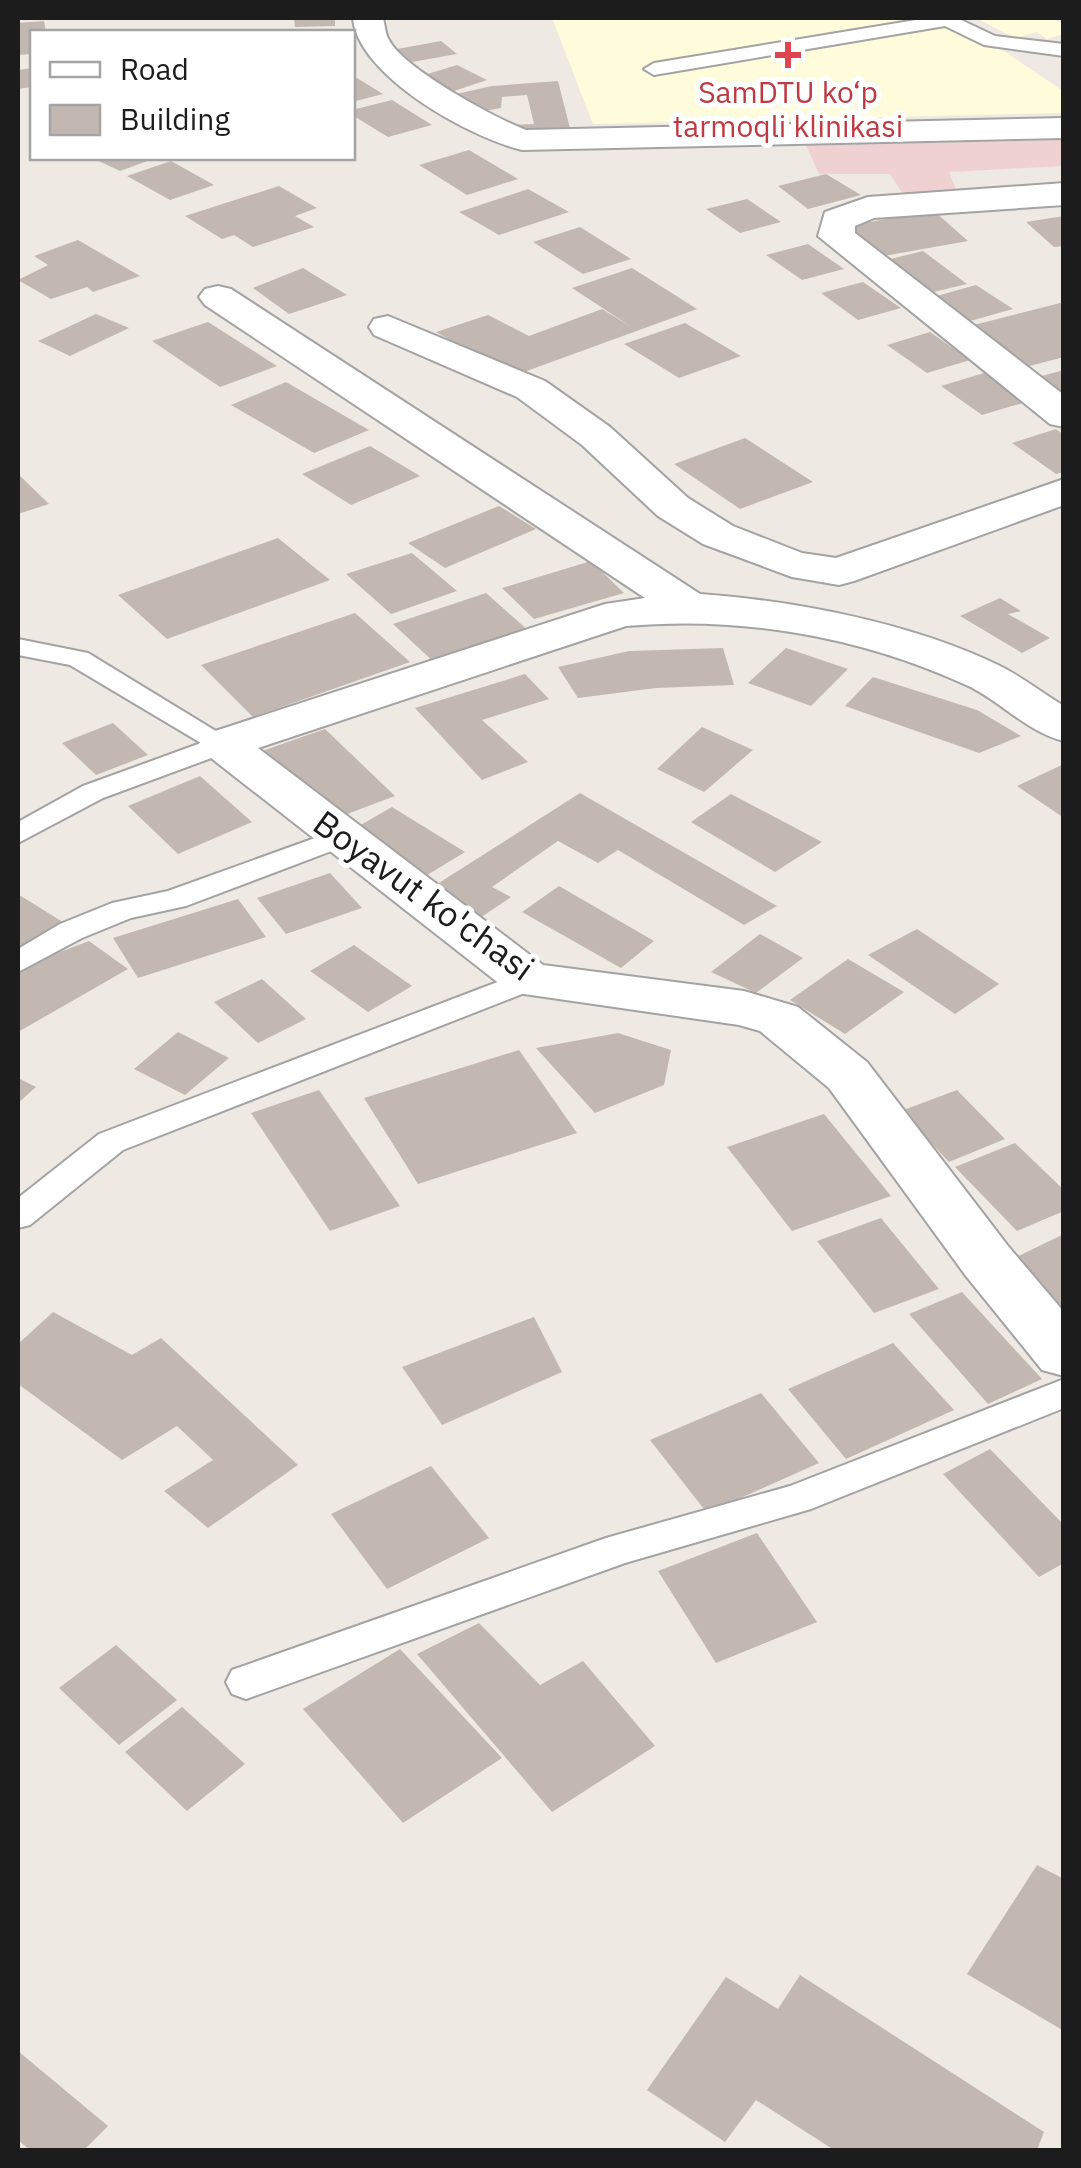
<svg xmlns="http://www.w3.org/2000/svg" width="1081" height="2168" font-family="'IBM Plex Sans',sans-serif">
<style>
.commercial{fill:#efd1d1}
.education{fill:#fefcda}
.building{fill:#c2b8b1}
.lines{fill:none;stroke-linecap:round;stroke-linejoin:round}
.service-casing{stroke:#a3a3a3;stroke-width:4}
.minor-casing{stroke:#a3a3a3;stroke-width:4}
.service{fill:#fff;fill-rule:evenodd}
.minor{fill:#fff;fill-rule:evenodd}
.health-dot{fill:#e0444e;stroke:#fff;stroke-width:4}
.labels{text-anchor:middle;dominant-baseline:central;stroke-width:10;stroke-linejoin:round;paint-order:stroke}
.far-health-label{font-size:30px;fill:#be3a42;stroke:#fff}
.street-label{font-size:35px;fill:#1c1c1c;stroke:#fff}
</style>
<rect width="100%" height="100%" fill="#eee9e2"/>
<path class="commercial" d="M1063 140V166L949 172 957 192 904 196 890 174H819L806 145Z"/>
<path class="education" d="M552 18H955L1063 91V113L593 124Z
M976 18H1051L1063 24V34L1047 39 1037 32 1015 38Z"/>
<path class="building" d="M294 18H335V26L295 27Z
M44 21 46 32H32V54L18 55V23Z
M441 41 457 54 412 62 397 49Z
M457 65 487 80 451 92 421 76Z
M32 68V87L18 89V70Z
M352 75 383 94 352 102Z
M558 81 571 132 513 134 509 125 534 124 527 95 502 97 501 108 478 112 456 94 492 86Z
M392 100 432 125 388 137 352 115V110Z
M469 150 518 179 467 195 419 165Z
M92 158H156L120 171Z
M171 161 214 185 170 200 127 176Z
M826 174 861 195 808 209 778 186Z
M279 186 317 208 295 216 314 227 253 247 234 235 222 239 185 216Z
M528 189 569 212 499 235 459 212Z
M747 199 781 222 740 233 706 209Z
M934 211 968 241 878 257 845 226Z
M1064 216V246L1054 247 1026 222Z
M580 227 631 259 583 274 533 242Z
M78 240 140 276 93 292 87 287 51 299 18 280 48 265 34 256Z
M808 244 844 269 802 280 766 255Z
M923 251 967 284 921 295 878 262Z
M303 268 347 295 289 314 253 288Z
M632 268 697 309 513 376 436 332 488 315 529 336 602 309 633 328 572 288Z
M863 282 901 308 858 320 821 293Z
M976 285 1013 309 963 323 926 299Z
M1064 302V357L1018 369 962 328Z
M96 314 129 328 70 356 38 341Z
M208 322 277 366 220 387 152 341Z
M685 323 741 356 679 378 624 344Z
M930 332 970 360 927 373 887 345Z
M1064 370V409L1023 381Z
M984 373 1026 402 982 415 941 386Z
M286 382 369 430 314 453 231 405Z
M1056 429 1064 435V472L1056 474 1012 443Z
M745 438 813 482 740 509 674 464Z
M370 446 420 476 351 505 302 474Z
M18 474 49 504 18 514Z
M499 506 536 529 445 568 408 543Z
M278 538 330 580 167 639 118 595Z
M412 553 457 591 391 614 346 574Z
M591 561 624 593 534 619 502 588Z
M486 593 531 633 437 665 393 624Z
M1000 598 1021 611 1008 614 1050 638 1022 653 960 616Z
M355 613 410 662 253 717 201 665Z
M723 648 734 685 656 688 578 698 558 667 629 651Z
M786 648 848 669 811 706 748 683Z
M525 674 549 699 482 720 528 762 482 780 415 708Z
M873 677 977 710 1021 736 979 753 845 706Z
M113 723 148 755 96 775 62 743Z
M702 727 753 750 704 792 657 769Z
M325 729 395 796 331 820 262 751Z
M1064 764V818L1017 786Z
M200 776 252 822 178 854 128 806Z
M580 793 777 906 744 925 618 850 598 863 558 841 492 887 511 897 477 920 431 888Z
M731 794 822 842 775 872 691 822Z
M392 807 465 852 419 880 345 834Z
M330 873 362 908 286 934 257 898Z
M559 886 654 941 621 968 522 912Z
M21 896 66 924 18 954V898Z
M238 899 266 937 138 978 113 938Z
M917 929 999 984 955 1014 868 955Z
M760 934 803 958 756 993 711 972Z
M89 941 128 969 18 1032V974L39 960Z
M354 945 412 986 368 1012 310 971Z
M848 959 904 992 845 1034 790 1000Z
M262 979 306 1019 258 1043 214 1002Z
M178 1032 229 1058 185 1095 134 1069Z
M618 1033 671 1050 664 1085 595 1113 536 1048Z
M519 1050 577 1133 418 1184 364 1098Z
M18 1078 36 1087 18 1103Z
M319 1090 400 1206 330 1231 251 1113Z
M957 1090 1005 1139 949 1162 901 1111Z
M824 1114 891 1196 792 1231 727 1147Z
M1015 1143 1064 1190V1211L1017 1231 955 1167Z
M881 1218 939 1289 874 1313 817 1241Z
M1064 1234V1324L1002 1264Z
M962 1292 1042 1379 988 1404 909 1314Z
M53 1312 132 1355 161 1338 298 1465 208 1528 164 1491 213 1460 177 1426 122 1460 18 1384V1344Z
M534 1317 562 1372 442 1425 402 1367Z
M893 1343 954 1410 846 1459 788 1389Z
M761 1393 819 1463 707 1513 650 1440Z
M990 1449 1064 1525V1563L1039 1577 943 1474Z
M431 1466 489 1538 387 1589 331 1514Z
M757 1533 817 1622 716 1663 658 1571Z
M479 1623 540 1685 583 1661 655 1746 552 1812 417 1654Z
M116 1645 177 1700 119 1745 59 1688Z
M400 1649 502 1758 403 1823 303 1709Z
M182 1707 245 1764 187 1811 125 1752Z
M1037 1865 1064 1879V2031L967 1974Z
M800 1975 1044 2132 1037 2150H834L756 2100 725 2142 647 2090 726 1977 778 2009Z
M18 2051 108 2126 84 2150H30L18 2140Z"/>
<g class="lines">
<g class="service-casing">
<path id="service" d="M928 18H957L995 36 1064 44V56L984 45 945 26 654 75 644 69 654 63Z
M18 639 88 653 237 744 233 750 103 798 18 843V822L83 786 201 743 70 665 18 655Z
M340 829 350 832 355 838 350 844 186 906 131 918 82 938 18 972V949L60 924 112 903 168 891Z
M529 970 540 973 545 980 540 987 123 1150 30 1225 18 1228V1198L99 1134Z
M1064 1379V1408L811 1509 625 1563 246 1699 232 1694 226 1682 232 1670 606 1538 790 1486Z"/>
</g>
<g class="minor-casing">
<path id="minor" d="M353 18H383C385 25 385 34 389 40 404 69 495 118 526 130L1064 118V138L522 150C469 137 358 76 353 18Z
M1064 183V205L874 218 855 226V233L1064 395V427L1050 424 818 236 825 212 868 197Z
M218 286 231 289 700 594C796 601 911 623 998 665 1021 676 1042 693 1064 706V741C1026 732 999 699 964 684 858 636 742 616 626 626L258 748 543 965 744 991 798 1007 867 1062 1008 1246 1064 1312V1376L1042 1370 966 1276 829 1088 760 1031 739 1025 510 992 206 754 199 744 206 734 605 604 645 598 205 305 199 297 205 289Z
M388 316 545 381 610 427 688 498 733 526 802 553 836 558 1064 479V505L854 581 839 585 792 577 703 544 658 516 582 445 517 397 374 335 369 327 374 319Z"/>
</g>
<use href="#service" class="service"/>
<use href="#minor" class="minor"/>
</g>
<path class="health-dot" d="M783 40h10v10h10v10h-10v10h-10v-10h-10v-10h10z"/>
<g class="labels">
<g class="far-health-label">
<text x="788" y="91">SamDTU ko‘p<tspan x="788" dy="34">tarmoqli klinikasi</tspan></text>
</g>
<g class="street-label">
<text transform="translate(424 895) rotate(36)">Boyavut ko'chasi</text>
</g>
</g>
<rect width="1081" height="2168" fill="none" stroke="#1c1c1c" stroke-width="40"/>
<rect x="30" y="30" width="325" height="130" fill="#ffffff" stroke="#a4a4a4" stroke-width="2.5"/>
<rect x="50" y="62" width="50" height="15" fill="#ffffff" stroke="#a4a4a4" stroke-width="2.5"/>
<text x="120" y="80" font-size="30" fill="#1c1c1c">Road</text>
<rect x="50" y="105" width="50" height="30" fill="#c2b8b1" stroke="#a4a4a4" stroke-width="2.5"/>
<text x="120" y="130" font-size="30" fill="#1c1c1c">Building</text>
</svg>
